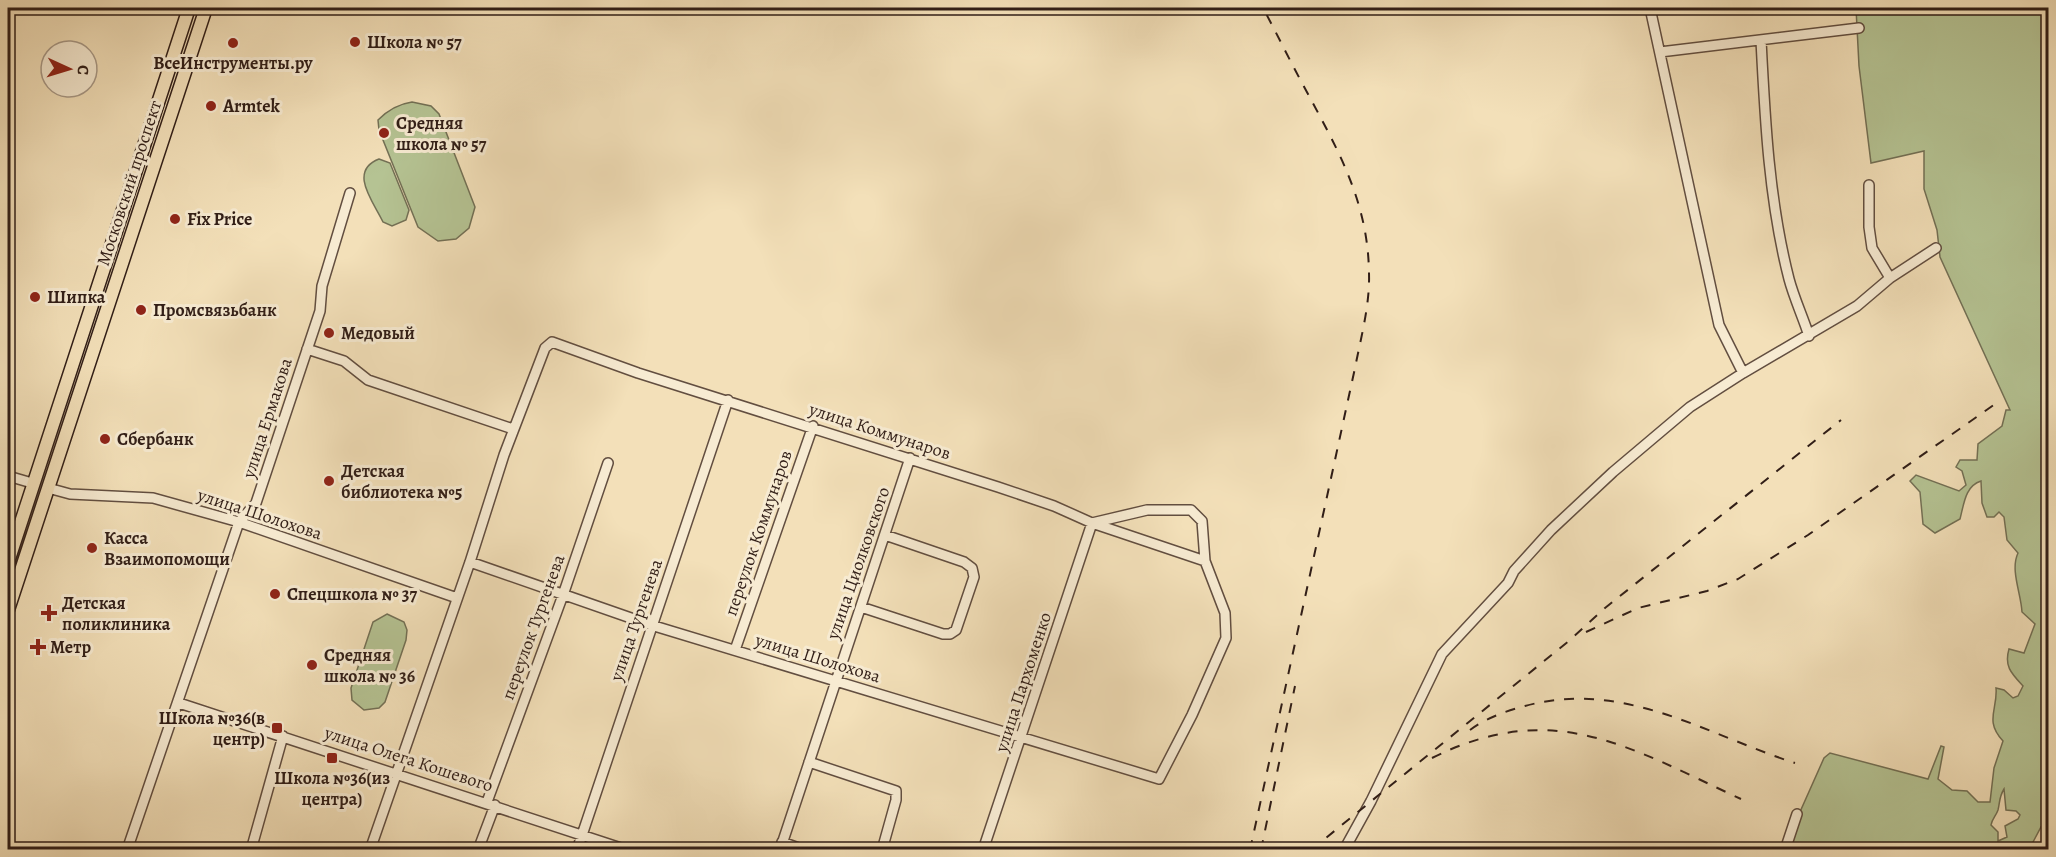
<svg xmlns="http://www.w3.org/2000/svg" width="2056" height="857" font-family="Alegreya,serif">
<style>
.green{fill:#b5c393;stroke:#737055;stroke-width:1.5;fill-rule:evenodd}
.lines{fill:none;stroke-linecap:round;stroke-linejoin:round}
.minor-casing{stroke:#624e40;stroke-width:12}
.major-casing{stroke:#311e17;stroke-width:15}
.minor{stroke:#f7ebd2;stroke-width:9}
.major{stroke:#f3e0b9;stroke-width:12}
.rail{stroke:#311e17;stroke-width:2;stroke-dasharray:10 10;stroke-linecap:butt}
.poi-dot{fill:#8f2418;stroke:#f7ebd2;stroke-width:2}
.labels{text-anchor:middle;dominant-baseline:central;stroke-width:6;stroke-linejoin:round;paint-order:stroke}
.poi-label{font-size:18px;font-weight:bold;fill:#311e17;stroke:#f7ebd2;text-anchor:start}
.street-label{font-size:18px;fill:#311e17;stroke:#f7ebd2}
</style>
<rect width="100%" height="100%" fill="#f3e0b9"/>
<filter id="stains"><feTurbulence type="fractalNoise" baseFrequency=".00333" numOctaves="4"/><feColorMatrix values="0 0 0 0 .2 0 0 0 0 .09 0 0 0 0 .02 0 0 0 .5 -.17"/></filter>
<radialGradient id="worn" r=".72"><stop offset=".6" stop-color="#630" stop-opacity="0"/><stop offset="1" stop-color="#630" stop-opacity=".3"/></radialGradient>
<path class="green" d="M1856 8H2048V829L2041 827 2032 844 2034 849 1783 850 1824 758 1830 753 1928 779 1941 746 1944 747 1938 779 1952 790 1967 791 1978 802H1990L1994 768 2003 741C1984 721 1998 709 1996 688L2004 690 2013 698 2018 696 2023 686C2011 673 2004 666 2009 649L2024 653 2035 624 2022 612C2021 593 2010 570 2018 553L2007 540 2004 517 1999 512 1994 517H1987L1982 503 1981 481C1965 486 1964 504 1960 519L1935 533 1923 524 1920 492 1910 481 1916 475 1959 491 1966 485 1962 471 1956 467 1960 460H1977L1978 444 2002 426 2006 410H2010L1940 257 1937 230 1924 189V151L1871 163 1859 66ZM2004 789 2006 810 2016 811 2020 815 2018 819 2005 826 2007 837 1998 841V832L1991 825C1992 819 1996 816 1998 810 2000 802 1999 797 2004 789Z
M412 102 431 106 439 114 475 207 469 228 456 239 438 241 418 227 379 130 378 120C388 110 398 104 412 102Z
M379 159 390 163 409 210 406 220 392 226 383 222C373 201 348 171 379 159Z
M387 614 404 622 407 630 406 640 385 702 379 708 364 710 352 700 351 688 373 622Z"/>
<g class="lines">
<g class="minor-casing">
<path id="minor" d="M1650 8 1719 325 1743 373
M1761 40C1765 120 1769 201 1789 279 1794 298 1803 317 1809 336
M1660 52 1859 28
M1869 185V227L1872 248 1890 278
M307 349 344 361 368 380 513 429
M8 476 32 483
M48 488 70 494 153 498 239 522 457 598
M861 607 943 634H950L956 630 974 577 972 568 964 562 885 535
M735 650 813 426
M179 703 627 850
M809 762 896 791V800L882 850
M487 802 563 595 608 463
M782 842 804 850
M127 850 239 522 256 503 320 311 322 286 350 193
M251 850 283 736
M370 850 470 562 504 455 545 348 552 342 638 373 998 487 1054 506 1092 523 1147 510H1191L1202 521 1205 561 1225 613 1226 638 1192 715 1159 779 651 625 470 562
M478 850 495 805
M577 850 728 400
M780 850 910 458
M983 850 1092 523 1205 561
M1344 850 1371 801 1442 654 1508 583 1514 571 1551 530 1613 472 1690 407 1743 373 1857 306 1890 278 1936 248
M1785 850 1797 814"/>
</g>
<g class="major-casing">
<path id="major" d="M8 562 189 8
M8 610 206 8"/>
</g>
<use href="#minor" class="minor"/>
<use href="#major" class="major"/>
<path class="rail" d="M1586 632 1638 608 1707 591 1738 579 1808 535 1998 402
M1470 730C1486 718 1506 711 1525 706 1623 679 1705 734 1795 763
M1432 758C1554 697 1630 748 1741 799
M1250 850 1355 368C1361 337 1370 305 1369 273 1368 198 1335 145 1301 81 1288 57 1276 32 1263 8
M1261 850 1295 686
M1311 850 1570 640 1605 608 1841 420"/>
</g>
<g class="poi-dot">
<circle cx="355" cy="42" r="6"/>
<circle cx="233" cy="43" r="6"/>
<circle cx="211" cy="106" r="6"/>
<circle cx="384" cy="133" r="6"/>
<circle cx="175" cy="219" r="6"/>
<circle cx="35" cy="297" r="6"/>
<circle cx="141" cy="310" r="6"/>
<circle cx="329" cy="333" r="6"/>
<circle cx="105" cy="439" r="6"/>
<circle cx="329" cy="481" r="6"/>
<circle cx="92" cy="548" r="6"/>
<circle cx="275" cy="594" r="6"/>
<path d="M46 604h6v6h6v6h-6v6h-6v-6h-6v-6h6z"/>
<path d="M35 638h6v6h6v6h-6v6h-6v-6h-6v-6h6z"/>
<circle cx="312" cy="665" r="6"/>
<rect x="271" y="722" width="12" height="12" rx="3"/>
<rect x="326" y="752" width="12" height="12" rx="3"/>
</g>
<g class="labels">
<g class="poi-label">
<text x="367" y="42">Школа № 57</text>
<text x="233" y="63" text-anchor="middle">ВсеИнструменты.ру</text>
<text x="223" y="106">Armtek</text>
<text x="396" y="123">Средняя<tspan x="396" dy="21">школа № 57</tspan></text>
<text x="187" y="219">Fix Price</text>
<text x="47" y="297">Шипка</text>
<text x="153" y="310">Промсвязьбанк</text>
<text x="341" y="333">Медовый</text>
<text x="117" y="439">Сбербанк</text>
<text x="341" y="471">Детская<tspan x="341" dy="21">библиотека №5</tspan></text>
<text x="104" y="538">Касса<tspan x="104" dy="21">Взаимопомощи</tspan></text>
<text x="287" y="594">Спецшкола № 37</text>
<text x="62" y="603">Детская<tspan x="62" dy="21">поликлиника</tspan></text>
<text x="50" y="647">Метр</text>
<text x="324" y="655">Средняя<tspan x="324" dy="21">школа № 36</tspan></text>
<text x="265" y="718" text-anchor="end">Школа №36(в<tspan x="265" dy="21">центр)</tspan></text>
<text x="332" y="778" text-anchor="middle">Школа №36(из<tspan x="332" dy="21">центра)</tspan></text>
</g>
<g class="street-label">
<text transform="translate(129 183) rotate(-72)">Московский проспект</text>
<text transform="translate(267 418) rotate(-72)">улица Ермакова</text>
<text transform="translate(880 431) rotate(18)">улица Коммунаров</text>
<text transform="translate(260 514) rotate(18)">улица Шолохова</text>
<text transform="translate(758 533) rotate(-71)">переулок Коммунаров</text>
<text transform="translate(858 563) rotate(-71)">улица Циолковского</text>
<text transform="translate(636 620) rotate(-71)">улица Тургенева</text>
<text transform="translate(533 627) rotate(-70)">переулок Тургенева</text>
<text transform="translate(818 658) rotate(17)">улица Шолохова</text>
<text transform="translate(1023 682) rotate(-72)">улица Пархоменко</text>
<text transform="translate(409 759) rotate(18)">улица Олега Кошевого</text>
</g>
</g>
<rect width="2056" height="857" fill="none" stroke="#f3e0b9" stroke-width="30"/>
<rect x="9" y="9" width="2038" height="839" fill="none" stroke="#311e17" stroke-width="3"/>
<rect x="15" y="15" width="2026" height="827" fill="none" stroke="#311e17" stroke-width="1.5"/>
<g transform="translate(69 69) rotate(94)"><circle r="28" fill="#f7ebd2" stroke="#a89987" stroke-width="1.5"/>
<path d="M0-4.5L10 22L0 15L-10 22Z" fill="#8f2418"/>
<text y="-9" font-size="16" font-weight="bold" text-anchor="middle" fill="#311e17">С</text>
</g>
<rect width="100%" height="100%" filter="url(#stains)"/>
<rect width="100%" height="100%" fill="url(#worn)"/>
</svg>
